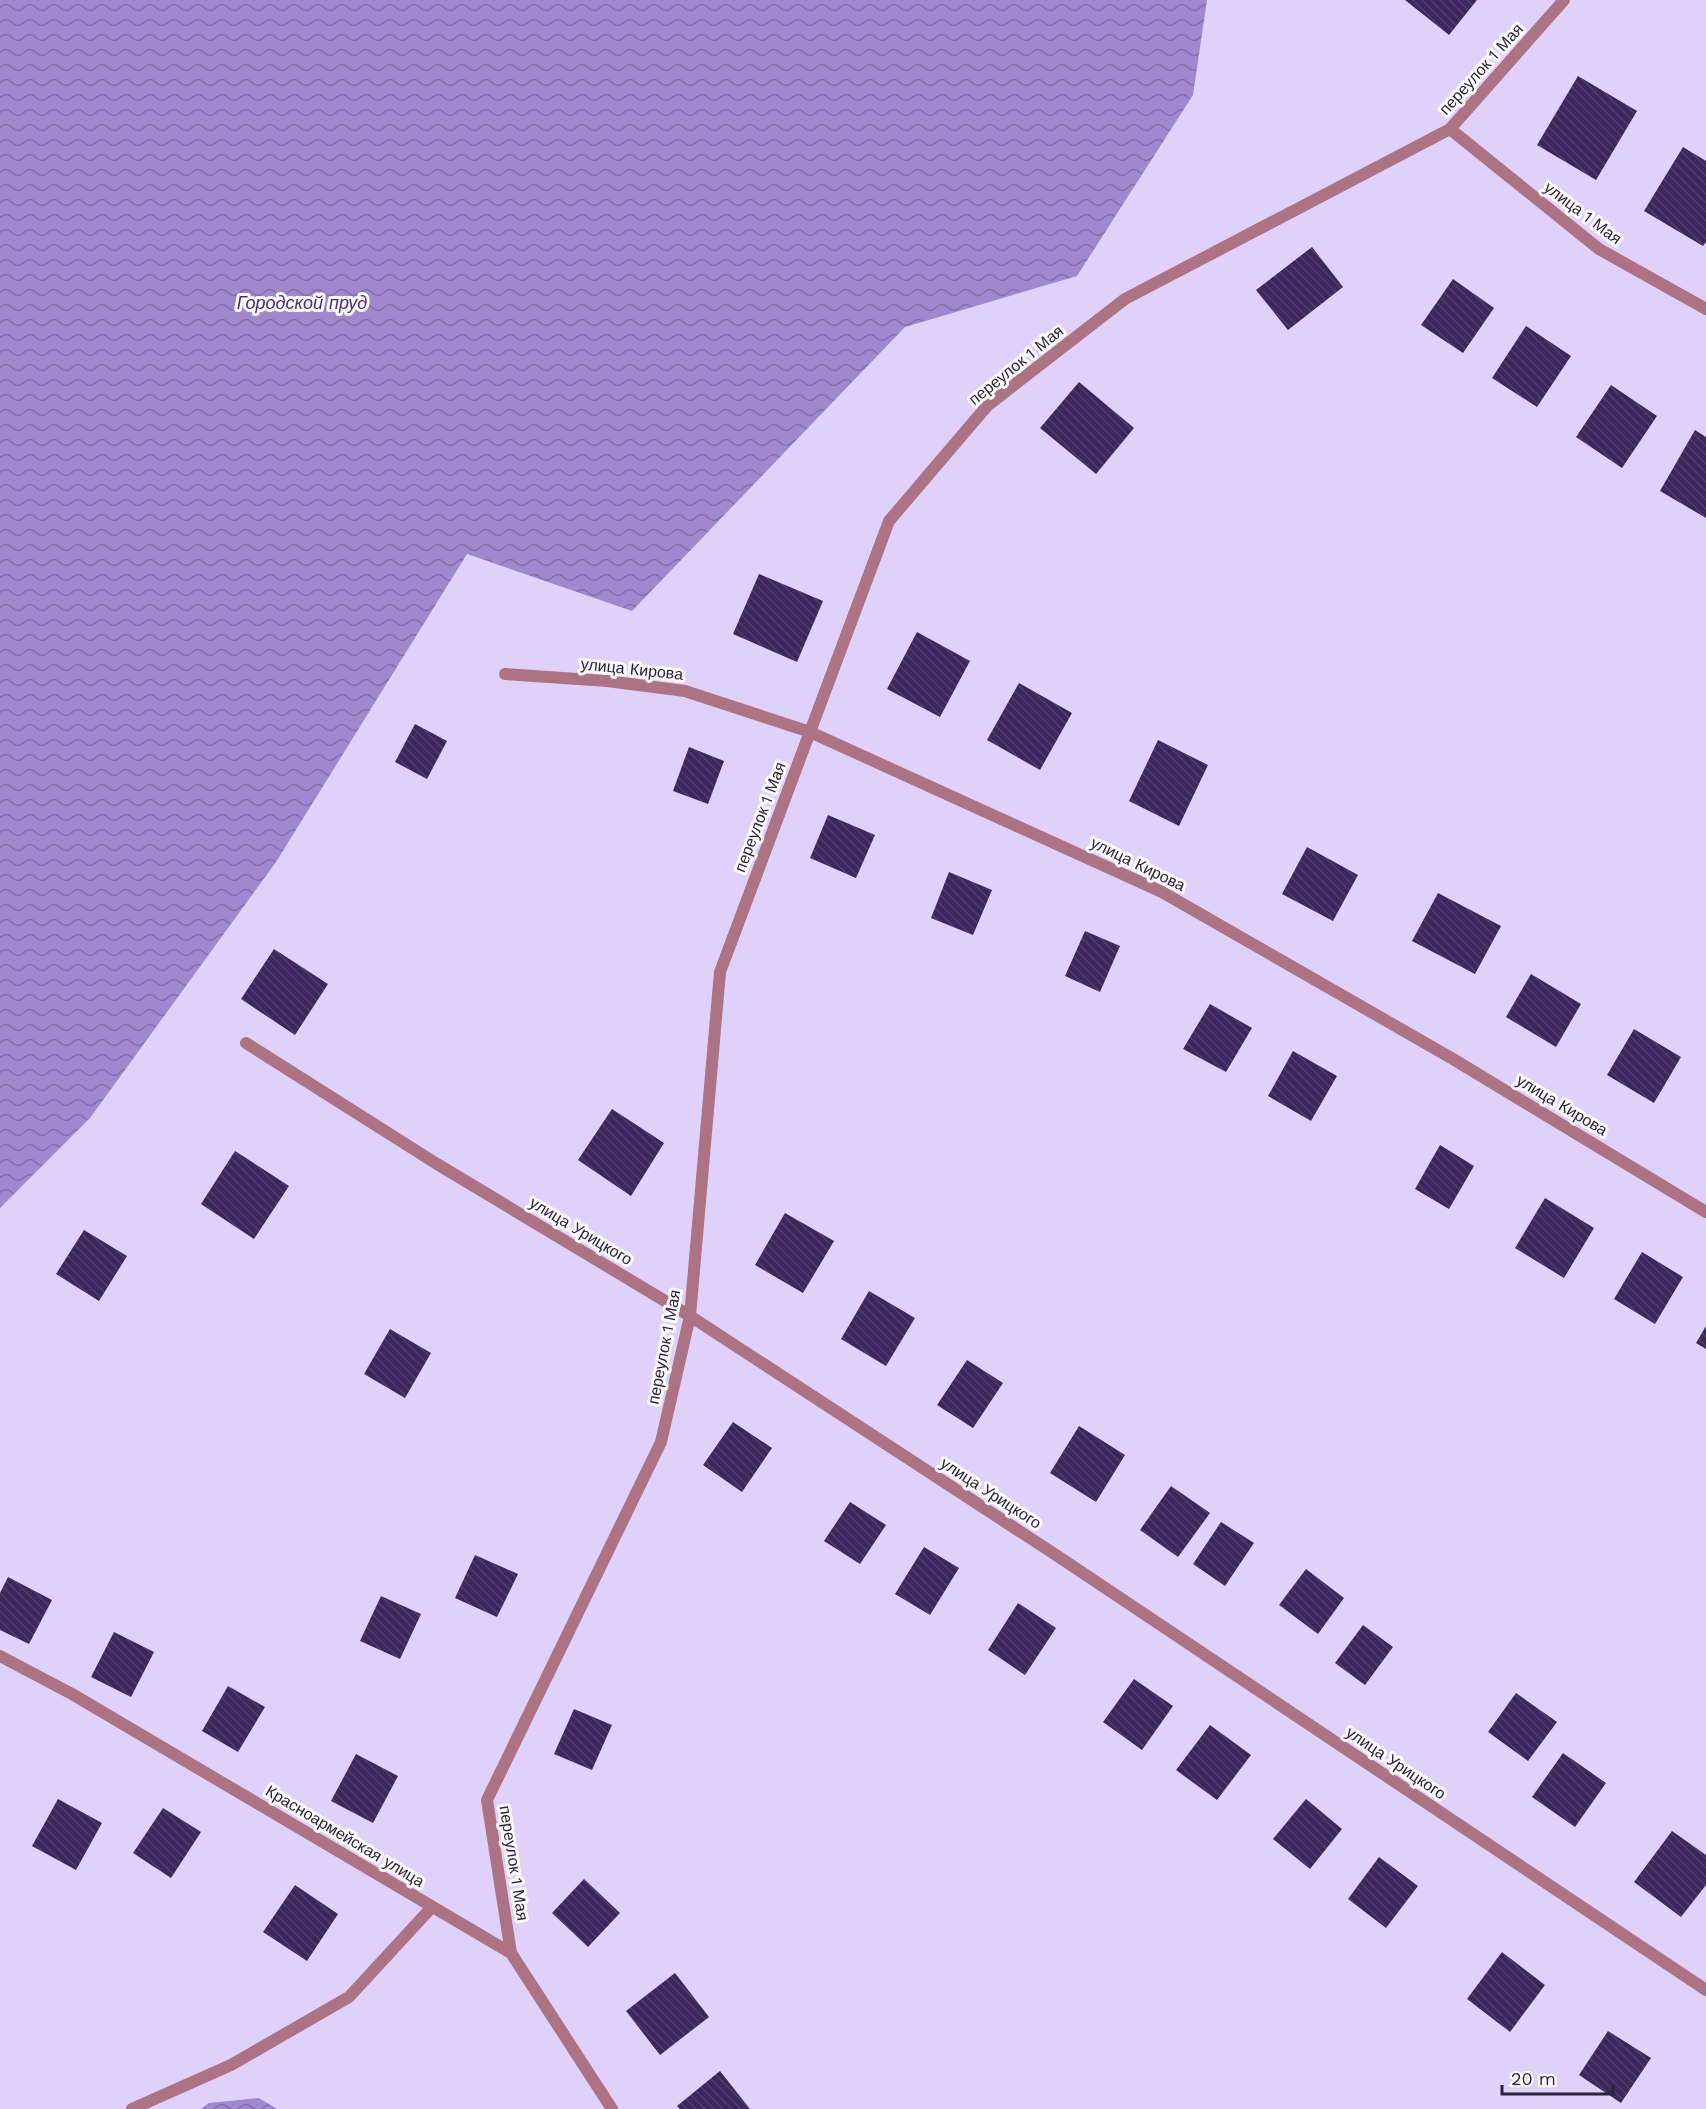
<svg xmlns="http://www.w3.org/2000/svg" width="1706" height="2109" font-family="'Work Sans',sans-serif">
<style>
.water{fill:url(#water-waves)}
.building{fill:url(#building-back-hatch)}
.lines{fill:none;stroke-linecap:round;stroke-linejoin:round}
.service{stroke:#ab7384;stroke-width:12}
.minor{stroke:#ab7384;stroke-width:12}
.labels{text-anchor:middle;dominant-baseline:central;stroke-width:6;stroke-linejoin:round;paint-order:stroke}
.street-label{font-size:16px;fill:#2c233d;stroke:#fafafa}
.water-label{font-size:18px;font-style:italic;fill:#4d287b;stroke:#fafafa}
</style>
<defs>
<pattern id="water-waves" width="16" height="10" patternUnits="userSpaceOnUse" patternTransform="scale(1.5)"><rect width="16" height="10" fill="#a188ce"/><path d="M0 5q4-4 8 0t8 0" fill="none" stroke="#836fa8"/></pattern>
<pattern id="building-back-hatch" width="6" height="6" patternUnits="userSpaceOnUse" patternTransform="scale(1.5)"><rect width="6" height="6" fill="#3d265d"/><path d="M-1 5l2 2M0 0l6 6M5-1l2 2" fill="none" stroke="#513d6d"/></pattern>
</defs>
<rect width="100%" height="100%" fill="#dfd1fa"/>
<path class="water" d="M0 0H1207L1193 95 1077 276 905 327 632 611 467 554 276 862 90 1118 0 1208Z
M259 2098 277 2109H201L209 2103Z"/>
<path class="building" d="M1405 0H1477L1449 35Z
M1578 76 1637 111 1596 180 1537 145Z
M1683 147 1706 161V242L1703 246 1644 211Z
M1312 247 1343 287 1288 330 1256 290Z
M1453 279 1494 308 1463 353 1421 325Z
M1526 326 1571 356 1537 407 1492 378Z
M1079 382 1134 428 1096 474 1040 428Z
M1611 385 1657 416 1622 468 1576 437Z
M1695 430 1706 437V518L1660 491Z
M759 574 823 601 797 662 733 634Z
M917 632 970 661 940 717 887 689Z
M1019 683 1072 713 1040 770 987 740Z
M415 724 447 741 427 779 395 762Z
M1158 740 1208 765 1179 826 1129 801Z
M689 747 724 761 708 804 673 791Z
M828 815 875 835 856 878 810 858Z
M1307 847 1358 875 1333 921 1282 894Z
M949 872 992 890 973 935 931 918Z
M1438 893 1501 926 1475 974 1412 941Z
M1085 931 1120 946 1100 992 1065 976Z
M274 949 328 984 295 1035 241 999Z
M1531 974 1581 1004 1556 1047 1506 1017Z
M1210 1004 1252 1028 1226 1072 1183 1049Z
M1634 1029 1681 1057 1654 1103 1607 1075Z
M1293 1051 1337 1076 1311 1121 1268 1096Z
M612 1109 664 1143 631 1196 578 1160Z
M1440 1145 1474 1166 1449 1209 1415 1189Z
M235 1151 289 1186 254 1239 201 1204Z
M1545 1198 1594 1228 1564 1278 1515 1248Z
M785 1213 834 1241 803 1293 755 1265Z
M84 1230 127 1256 99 1301 56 1274Z
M1642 1252 1683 1277 1655 1324 1614 1299Z
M869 1291 915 1318 886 1366 841 1339Z
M1706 1326V1349L1696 1343Z
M390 1329 431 1353 405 1398 364 1374Z
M967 1360 1003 1383 973 1428 937 1405Z
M733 1422 772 1448 742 1492 703 1465Z
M1079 1426 1125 1455 1096 1502 1050 1473Z
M1171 1486 1210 1513 1178 1557 1140 1530Z
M850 1502 886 1525 860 1564 824 1541Z
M1221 1522 1254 1543 1225 1586 1193 1564Z
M924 1547 959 1568 930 1615 895 1594Z
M475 1555 518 1574 497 1617 455 1598Z
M1306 1569 1344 1598 1318 1634 1279 1605Z
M8 1577 52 1600 29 1644 0 1630V1593Z
M381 1596 421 1614 400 1659 360 1641Z
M1018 1603 1056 1628 1025 1675 988 1650Z
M1363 1625 1393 1647 1365 1685 1335 1663Z
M114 1632 154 1652 131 1697 91 1677Z
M1134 1679 1173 1706 1142 1750 1103 1722Z
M228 1686 265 1707 238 1752 202 1731Z
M1516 1693 1557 1722 1528 1761 1488 1732Z
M574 1709 612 1725 592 1770 554 1754Z
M1210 1725 1251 1755 1217 1800 1176 1770Z
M1563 1753 1606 1783 1575 1827 1532 1797Z
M356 1754 398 1776 373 1823 331 1801Z
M58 1799 102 1823 76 1870 32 1846Z
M1306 1799 1342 1829 1310 1869 1273 1839Z
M163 1808 201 1832 171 1878 133 1853Z
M1672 1831 1706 1855V1885L1681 1917 1634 1882Z
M1379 1857 1418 1886 1386 1928 1348 1899Z
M584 1879 620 1913 588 1947 552 1913Z
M295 1885 338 1914 307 1961 263 1932Z
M1502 1952 1545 1985 1510 2032 1467 1999Z
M675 1973 709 2017 660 2055 626 2011Z
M1608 2031 1651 2058 1621 2103 1579 2075Z
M720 2071 750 2109H680L677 2106Z"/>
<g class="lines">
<path class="service" d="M132 2109 231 2065 349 1997 432 1907"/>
<path class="minor" d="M1450 129 1599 249 1706 309
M505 674 607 681 685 691 810 732 1162 892 1453 1059 1706 1212
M246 1043 437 1164 690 1316 1059 1557 1706 1990
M0 1656 72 1694 511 1953 612 2109
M511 1953 487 1800 661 1442 690 1316 720 972 889 521 987 406 1125 299 1450 129 1564 0"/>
</g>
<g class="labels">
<g class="street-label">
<text transform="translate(1481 69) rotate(-48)">переулок 1 Мая</text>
<text transform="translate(1583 213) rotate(37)">улица 1 Мая</text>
<text transform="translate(1016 365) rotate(-39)">переулок 1 Мая</text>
<text transform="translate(632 669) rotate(6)">улица Кирова</text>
<text transform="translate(760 817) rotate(-69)">переулок 1 Мая</text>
<text transform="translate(1138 864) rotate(26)">улица Кирова</text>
<text transform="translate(1562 1105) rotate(31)">улица Кирова</text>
<text transform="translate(581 1231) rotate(31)">улица Урицкого</text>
<text transform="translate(664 1347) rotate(-79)">переулок 1 Мая</text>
<text transform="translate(991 1493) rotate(33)">улица Урицкого</text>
<text transform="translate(1396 1763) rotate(34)">улица Урицкого</text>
<text transform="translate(345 1836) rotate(31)">Красноармейская улица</text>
<text transform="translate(514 1863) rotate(81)">переулок 1 Мая</text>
</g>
<g class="water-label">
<text x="302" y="302">Городской пруд</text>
</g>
</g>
<path d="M1502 2085v9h111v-9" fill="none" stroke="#2c233d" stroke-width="3"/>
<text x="1511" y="2085" font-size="18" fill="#2c233d" stroke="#fafafa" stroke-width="4.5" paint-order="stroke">20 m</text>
</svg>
